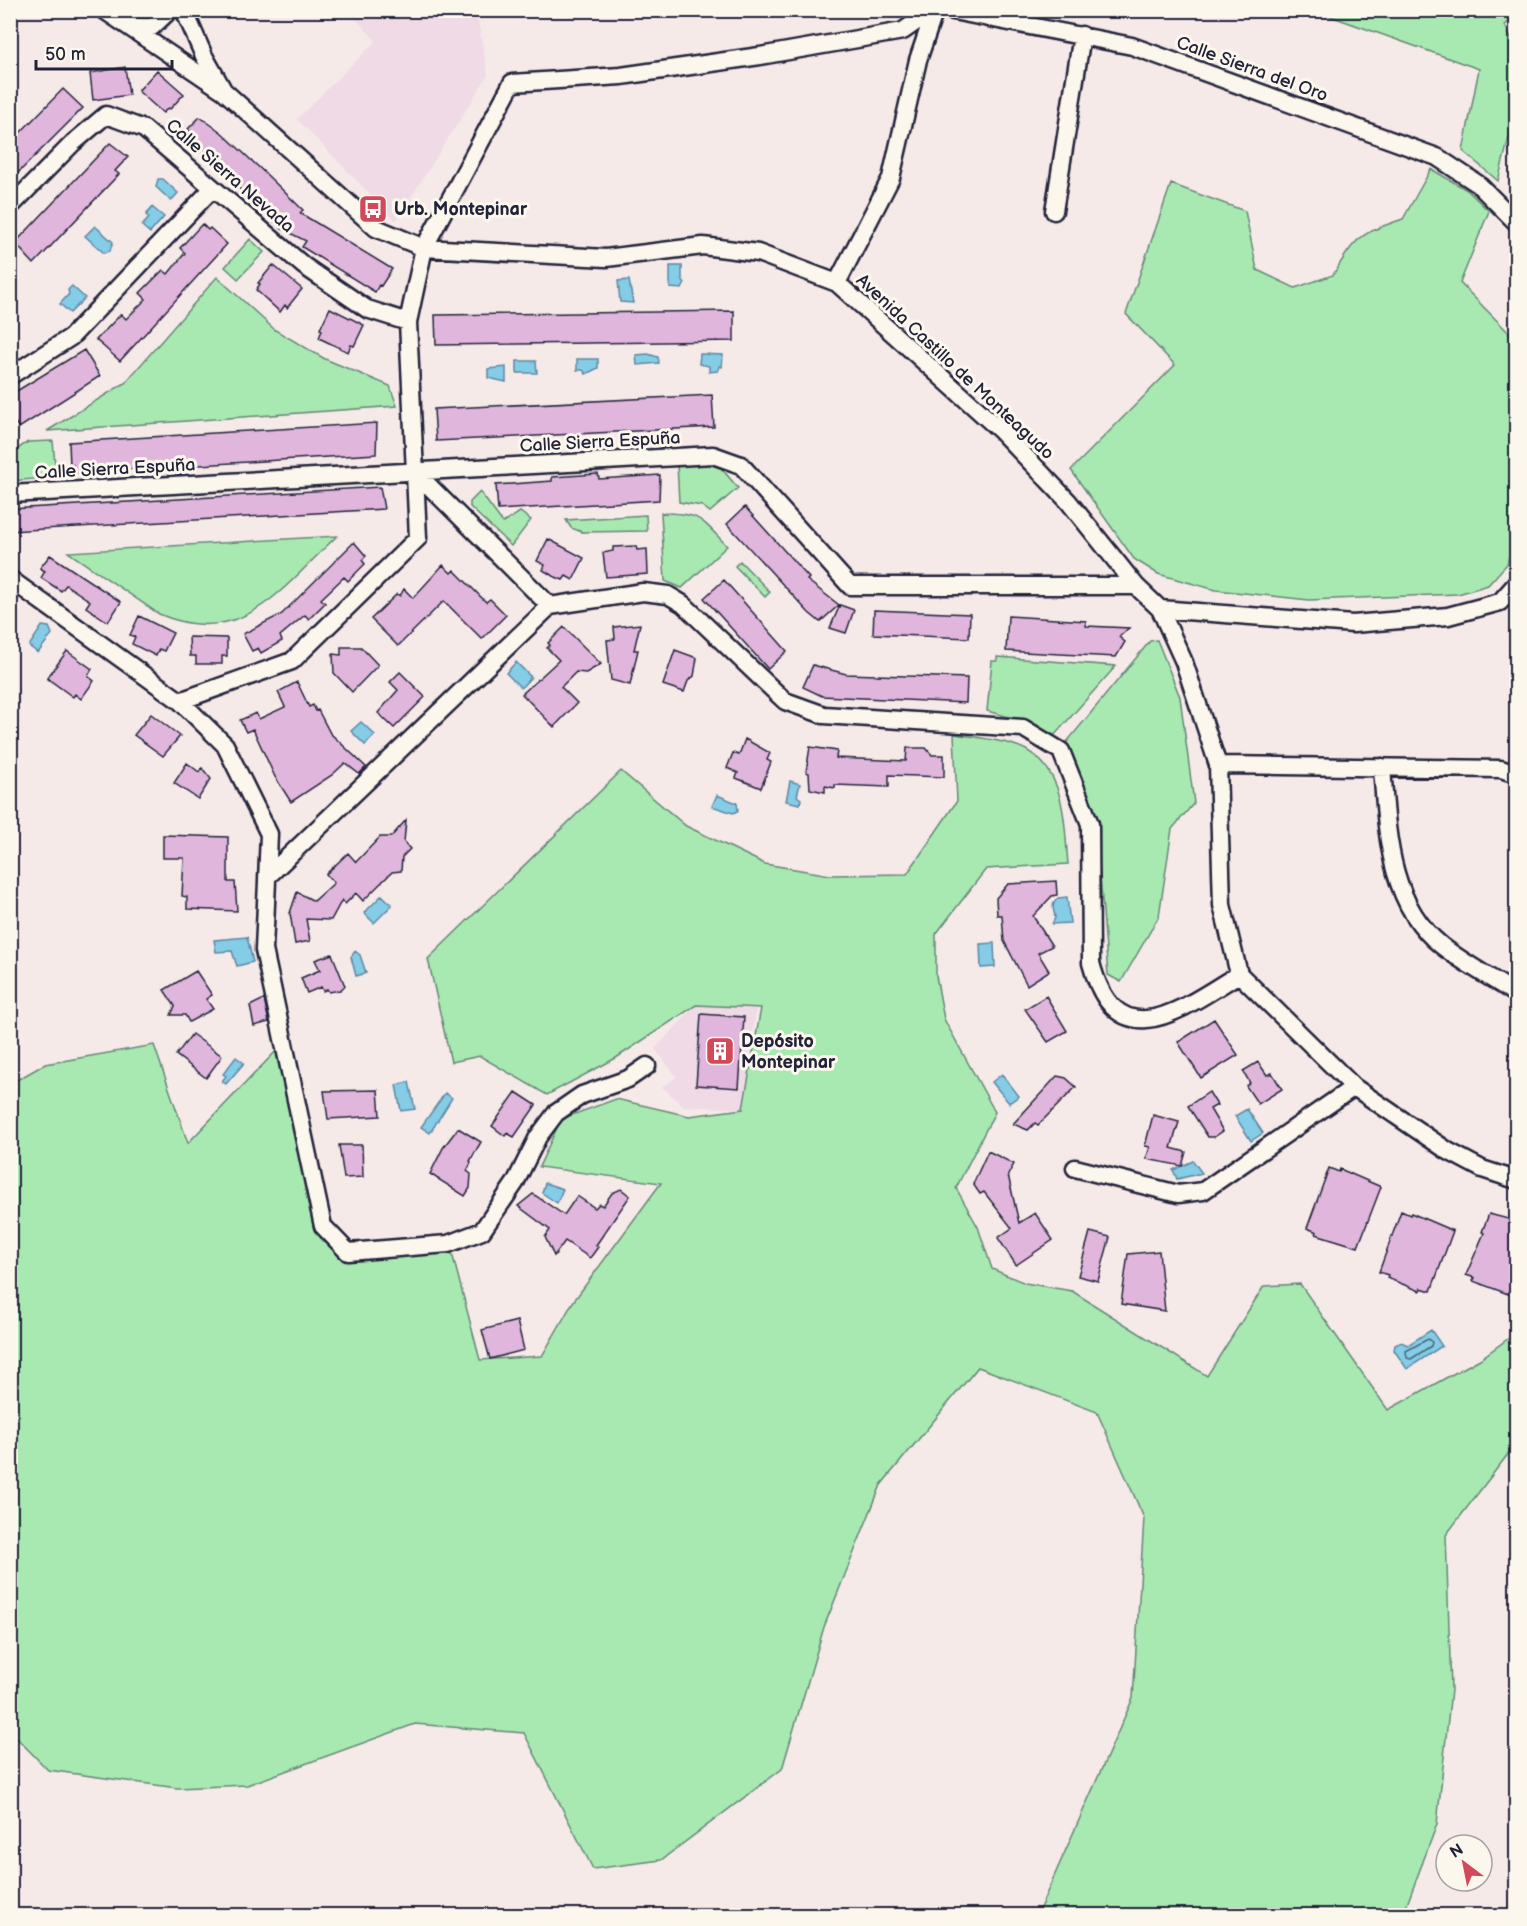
<svg xmlns="http://www.w3.org/2000/svg" width="1527" height="1926" font-family="'Balsamiq Sans',sans-serif">
<style>
.built{fill:#efdae5}
.green{fill:#a8e9b2;stroke:#658676;stroke-width:1.5}
.water{fill:#85cce6;stroke:#5d88a2;stroke-width:1.5}
.lines{fill:none;stroke-linecap:round;stroke-linejoin:round}
.shore{stroke:#4a667f;stroke-width:1.5}
.building{fill:#e0b6dc;stroke:#22223b;stroke-width:1.5}
.minor-casing{stroke:#22223b;stroke-width:21}
.minor{stroke:#fbf7ec;stroke-width:16}
.labels{text-anchor:middle;dominant-baseline:central;stroke-width:6;stroke-linejoin:round;paint-order:stroke}
.street-label{font-size:18px;fill:#22223b;stroke:#fbf7ec}
.poi-label{font-size:18px;font-weight:bold;fill:#22223b;stroke:#fbf7ec;text-anchor:start}
</style>
<rect width="100%" height="100%" fill="#f6eae9"/>
<filter id="ink" filterUnits="userSpaceOnUse"><feTurbulence type="fractalNoise" baseFrequency=".0167" numOctaves="2"/><feDisplacementMap in="SourceGraphic" scale="12" xChannelSelector="R" yChannelSelector="G"/><feConvolveMatrix kernelMatrix="1 2 1 2 8 2 1 2 1" color-interpolation-filters="sRGB"/></filter>
<g filter="url(#ink)">
<path class="built" d="M358 11H476L488 75 396 221 297 119 376 41 353 16Z
M696 1005 756 1009 743 1109 683 1106 662 1087 677 1077 655 1049Z"/>
<path class="green" d="M1316 11H1516V16L1505 25 1516 51V110L1498 181 1463 151 1479 69Z
M1431 169 1467 190 1489 211 1460 283 1516 340V529L1507 564 1488 585 1458 594 1309 600 1216 590 1158 574 1134 559 1071 470 1175 365 1126 314 1171 184 1245 211 1257 270 1295 288 1333 275C1357 235 1360 234 1403 219Z
M250 239 264 252 238 279 225 267Z
M217 277 275 330 325 359 390 386 397 406 47 431 125 383Z
M53 441 56 477 11 481V453L28 442Z
M703 462 721 468 738 488 710 512 702 506 679 502 677 464Z
M480 492 503 523 520 512 531 520 511 546 470 507V502Z
M661 513C701 513 700 518 727 546L682 588 665 581Z
M646 515 647 531 582 532 571 528 566 520Z
M337 536C283 587 242 650 159 614L68 552Z
M740 561 770 592 765 597 735 566Z
M1157 640 1180 697 1194 803 1172 829 1159 916 1121 982 1108 975 1095 811 1066 743 1150 641Z
M997 657 1116 666 1052 738 1031 723 987 711 992 661H997Z
M954 734C974 737 995 739 1014 745 1066 761 1064 820 1068 864L986 869 936 934V976L944 1019 995 1112 956 1188 978 1227 992 1269 1025 1283 1072 1291 1207 1376 1264 1286 1300 1284 1388 1410 1480 1359 1516 1333V1448L1512 1449 1446 1535 1451 1690 1437 1824 1403 1915H1037L1133 1698 1144 1518 1097 1412 978 1367 881 1485 824 1627 782 1769 661 1860 593 1869 524 1733 415 1724 247 1785 177 1788 48 1770 11 1732 10 1084 45 1064 154 1045 188 1143 277 1050 321 1240 352 1259 452 1253 480 1360 542 1356 573 1302 661 1183 539 1167 561 1119 616 1099 689 1116 743 1109 761 1008 696 1005 616 1058 547 1095 480 1056 451 1062 428 959 621 771 686 826 765 864 830 875 907 874 957 801Z"/>
<path class="water" d="M158 179H163L178 193 171 201 156 187Z
M152 207 164 217 150 233 142 226 149 218 146 215Z
M95 226 113 242 110 251 104 253 85 236Z
M670 266H682V279L685 283 682 289 670 288Z
M629 280 633 303 620 302 618 281Z
M72 286 85 298 70 313 60 304 69 294 68 290Z
M648 354 658 357 659 363 637 365 636 355Z
M700 354 723 355 722 367 719 366 718 371 709 372V366L699 364Z
M577 359H598V368L586 374 583 370H577Z
M517 361H536L537 373H517Z
M506 367V382L488 378V369Z
M42 626 49 627 52 634 38 653 29 646Z
M516 662 531 677 521 688 506 673Z
M361 722 375 735 365 745 351 731Z
M790 781 800 784 797 796 801 799 800 804 786 801Z
M717 795 737 803 738 811 733 813 712 806Z
M382 895 392 905 374 923 364 913Z
M1067 897 1070 923 1052 924 1055 918C1054 908 1050 906 1058 898Z
M247 937 253 962 237 966 232 951 216 952 214 940Z
M994 943 995 967 981 968 980 944Z
M355 951 360 955 366 973 356 976 351 957Z
M236 1057 244 1063 226 1084 222 1081 226 1076 223 1074Z
M1002 1074 1019 1096 1009 1103 992 1082Z
M409 1082 415 1109 401 1111 396 1085Z
M445 1093 452 1098 430 1133 421 1127Z
M1247 1109 1263 1133 1251 1141 1235 1116Z
M1193 1161 1202 1173 1177 1179 1173 1170Z
M545 1183 563 1189 557 1203 542 1193Z
M1431 1330 1442 1346 1407 1369 1394 1350 1395 1345 1401 1342 1408 1345Z"/>
<g class="lines">
<path class="shore" d="M1428 1339 1432 1342 1431 1346 1411 1359 1407 1358 1406 1351Z"/>
</g>
<path class="building" d="M125 67 129 95 93 100 90 73Z
M157 70 184 94 170 109 168 108 163 113 138 91Z
M63 89 83 108 10 181V143Z
M200 117 221 132 266 174 303 210 300 213 392 269 381 286 379 285 375 292 302 247 306 241 282 229 185 137 190 131 188 129Z
M110 143 128 157 115 171 119 174 34 264 15 243Z
M202 224 208 230 210 228 227 244 120 361 96 340 121 314 126 319 146 299 140 293 163 270 168 274 185 253 180 248Z
M273 265 302 289 287 308 285 305 280 312 256 290 260 284 258 283Z
M330 308 364 325 354 346 351 345 348 352 319 338 322 330 320 329Z
M734 311V341L436 345 435 315Z
M84 350 100 376 19 428 10 415V395Z
M712 395 714 427 436 441 434 409Z
M377 423 376 454 73 473V465L70 466 69 442Z
M598 474 599 479 660 475 659 500 498 510 496 485 552 481V477Z
M380 487 384 509 10 531V509Z
M745 507 809 578 807 580 839 605 820 622 809 613 727 524Z
M548 539 584 558 573 580 566 576 563 580 553 576 543 570 545 565 537 561Z
M354 542 366 556 362 560 365 564 348 581 344 577 321 599 325 603 309 619 305 615 280 636 282 641 261 653 258 648 252 651 243 634 282 614Z
M636 546 637 550 647 549 648 574 606 577 603 553 613 551V547Z
M50 555 121 602 108 622 86 607 90 601 66 585 61 591 41 578 45 571 40 568Z
M443 565 451 573 454 570 486 602 490 599 506 615 482 639 444 601 398 646 371 619 397 594 400 596 404 589 413 598Z
M724 580 787 651 768 669 704 598Z
M840 605 854 610 846 633 830 628Z
M874 610 970 614 969 638 873 634Z
M139 616 173 633 164 651 159 649 156 656 132 644 135 637 130 635Z
M1008 616 1086 621V626L1129 628 1119 637 1125 642 1116 657 1006 651Z
M640 624 634 650H638L630 685 611 680 607 640 615 639 614 627Z
M564 627 601 664 586 673 576 672 561 687 577 703 554 727 522 694 559 660 547 648 550 645 548 643Z
M189 637 227 638V656H222V664H196V656H190Z
M341 647H361L378 665 352 692 334 673 333 654 341 655Z
M675 650 697 658 694 676 688 681 684 692 663 685Z
M67 651 92 669 88 676 94 681 81 699 75 694 73 697 47 678Z
M813 665 846 674 967 678 966 703 822 696 803 687Z
M400 672 425 697 394 728 378 713 398 690 390 682Z
M297 682 309 707 313 705 316 711 318 710 330 733 366 767 359 774 345 763 332 775 291 802 275 777 253 729 246 732 240 720 256 713 259 719 285 707 278 692Z
M151 714 180 736 163 756 134 735Z
M745 739 770 753 767 760 771 762 761 788 736 778 738 773 727 768 733 753 739 755Z
M810 747 837 751 836 758 906 761 907 748H926L932 755H944V777L889 775V787L835 785V788L825 786V792L810 789 809 773 806 772Z
M187 763 199 772 202 768 211 779 198 799 174 783Z
M406 820 404 842 410 849 402 857 401 871 392 872 363 901 356 893 345 904 342 900 331 920 306 919 310 941 295 944 290 913 297 892 314 901 334 883 326 874 348 853 356 862 380 837H391Z
M163 835 228 837V882H235L237 911 187 909V897L182 896 184 858H163Z
M1056 881 1057 895 1052 896 1033 916 1052 946 1038 953 1049 971 1027 985 1004 941 1002 915H997L996 898 1008 884Z
M332 954 345 986 340 990 329 992 327 989 323 991 321 987 307 993 301 978 320 970 315 960Z
M196 971 212 995 206 999 213 1009 189 1022 185 1015H171L175 1006 164 990Z
M1046 996 1067 1031 1048 1042 1025 1009Z
M264 999 269 1022 254 1026 250 1006Z
M701 1014 744 1017 739 1088 696 1085Z
M1214 1019 1238 1055 1201 1078 1178 1042Z
M192 1034 222 1056 206 1078 176 1055Z
M1258 1062 1267 1075 1272 1073 1282 1089 1258 1104 1246 1086 1250 1083 1243 1071Z
M1057 1076 1066 1078 1076 1087 1038 1125 1035 1123 1028 1130 1013 1124Z
M378 1090 380 1116 328 1119 324 1091Z
M516 1092 536 1105 514 1137 507 1133 505 1136 492 1126Z
M1209 1092 1217 1105 1210 1109 1223 1131 1214 1137H1208L1188 1106Z
M1153 1115 1179 1122 1171 1148 1186 1152 1182 1166 1146 1159 1150 1147 1145 1146Z
M458 1128 481 1142 470 1161 471 1163 467 1171 471 1174 470 1188 465 1196 430 1174 443 1148Z
M339 1145H362L363 1177 344 1178Z
M988 1151 1014 1164 1008 1175 1019 1223 1035 1213 1053 1240 1016 1265 998 1238 1012 1228 984 1192 980 1194 973 1184Z
M1329 1168 1339 1172 1340 1169 1381 1187 1358 1247 1316 1234 1317 1232 1307 1228Z
M621 1189 630 1196 596 1245 598 1247 590 1258 565 1241 554 1256 545 1237 550 1230 518 1206 533 1194 564 1215 577 1196 595 1208 599 1204 603 1206 612 1193Z
M1401 1211 1410 1215 1411 1213 1453 1231 1431 1291 1421 1288 1420 1291 1387 1278 1388 1275 1379 1272Z
M1489 1214 1516 1221V1294L1509 1291 1508 1294 1473 1281 1475 1278 1466 1275 1484 1233 1482 1232Z
M1090 1232 1110 1237 1098 1281 1078 1276Z
M1159 1251 1165 1311 1121 1304 1128 1254Z
M517 1321 524 1350 490 1359 482 1330Z"/>
<g class="lines">
<g class="minor-casing">
<path id="minor" d="M104 10 224 91 376 228 424 248 606 258 703 246 758 253 837 283 1000 430 1068 501 1136 586 1160 609 1184 662 1218 765 1222 905 1239 974 1354 1087 1448 1151 1482 1169 1516 1180
M184 10 204 56 222 88
M948 10 1132 46 1437 157 1478 184 1516 222
M129 26 152 27 170 10
M10 207 73 143 106 115 144 129 304 266 367 309 408 322
M1054 211 1082 35
M837 283 891 178 918 60 935 10
M10 376 71 337 213 188
M415 472 550 606
M10 494 713 455 741 465 850 586H1136
M10 579 180 701 225 745 269 834 264 950 323 1226 348 1252 448 1244 482 1231 515 1183 538 1137 556 1113 582 1095 628 1079 647 1066
M1160 609 1353 624 1448 616 1500 602 1516 584
M180 701 292 661 418 538 408 322 424 248 512 83 621 76 760 56 903 31 933 10
M1218 765 1501 769 1516 774
M1382 767C1387 830 1388 904 1442 946 1465 964 1492 978 1516 994
M267 877 550 606 643 592 668 595 683 604 785 701 824 715 1023 728 1061 751 1090 824 1091 963C1117 1061 1183 1008 1239 974
M1075 1168 1178 1194 1203 1191 1354 1087"/>
</g>
<use href="#minor" class="minor"/>
</g>
</g>
<defs>
<g id="bus-square" transform="scale(1.5)"><rect x="-9" y="-9" width="18" height="18" rx="4" fill="#d1495b" stroke="#fbf7ec"/><path d="M-5-6H5V4H4V6H2V4H-2V6H-4V4H-5ZM-3.5-4V0h7V-4ZM-3.5 1.2v1.5H-2V1.2ZM2 1.2v1.5H3.5V1.2Z" fill="#fff"/></g>
<g id="building-square" transform="scale(1.5)"><rect x="-9" y="-9" width="18" height="18" rx="4" fill="#d1495b" stroke="#fbf7ec"/><path d="M-4-6H4V6H1V3H-1V6H-4ZM-2.5-4.3h1.7v1.8h-1.7ZM.8-4.3h1.7v1.8H.8ZM-2.5-1h1.7V.8h-1.7ZM.8-1h1.7V.8H.8Z" fill="#fff"/></g>
</defs>
<g fill-rule="evenodd">
<use href="#bus-square" x="373" y="209"/>
<use href="#building-square" x="720" y="1051"/>
</g>
<g class="labels">
<g class="street-label">
<text transform="translate(1252 69) rotate(20)">Calle Sierra del Oro</text>
<text transform="translate(230 176) rotate(41)">Calle Sierra Nevada</text>
<text transform="translate(955 367) rotate(43)">Avenida Castillo de Monteagudo</text>
<text transform="translate(600 442) rotate(-3)">Calle Sierra Espuña</text>
<text transform="translate(115 469) rotate(-3)">Calle Sierra Espuña</text>
</g>
<g class="poi-label">
<text x="394" y="209">Urb. Montepinar</text>
<text x="741" y="1041">Depósito<tspan x="741" dy="21">Montepinar</tspan></text>
</g>
</g>
<rect width="1527" height="1926" fill="none" stroke="#fbf7ec" stroke-width="36"/>
<rect x="18" y="18" width="1491" height="1890" fill="none" stroke="#22223b" stroke-width="2" filter="url(#ink)"/>
<g transform="translate(1464 1863) rotate(328)"><circle r="28" fill="#fbf7ec" stroke="#a4a2a5" stroke-width="1.5"/>
<path d="M0-4.5L10 22L0 15L-10 22Z" fill="#d1495b"/>
<text y="-9" font-size="16" font-weight="bold" text-anchor="middle" fill="#22223b">N</text>
</g>
<path d="M36 60v9h136v-9" fill="none" stroke="#22223b" stroke-width="3"/>
<text x="45" y="60" font-size="18" fill="#22223b" stroke="#fbf7ec" stroke-width="4.5" paint-order="stroke">50 m</text>
</svg>
